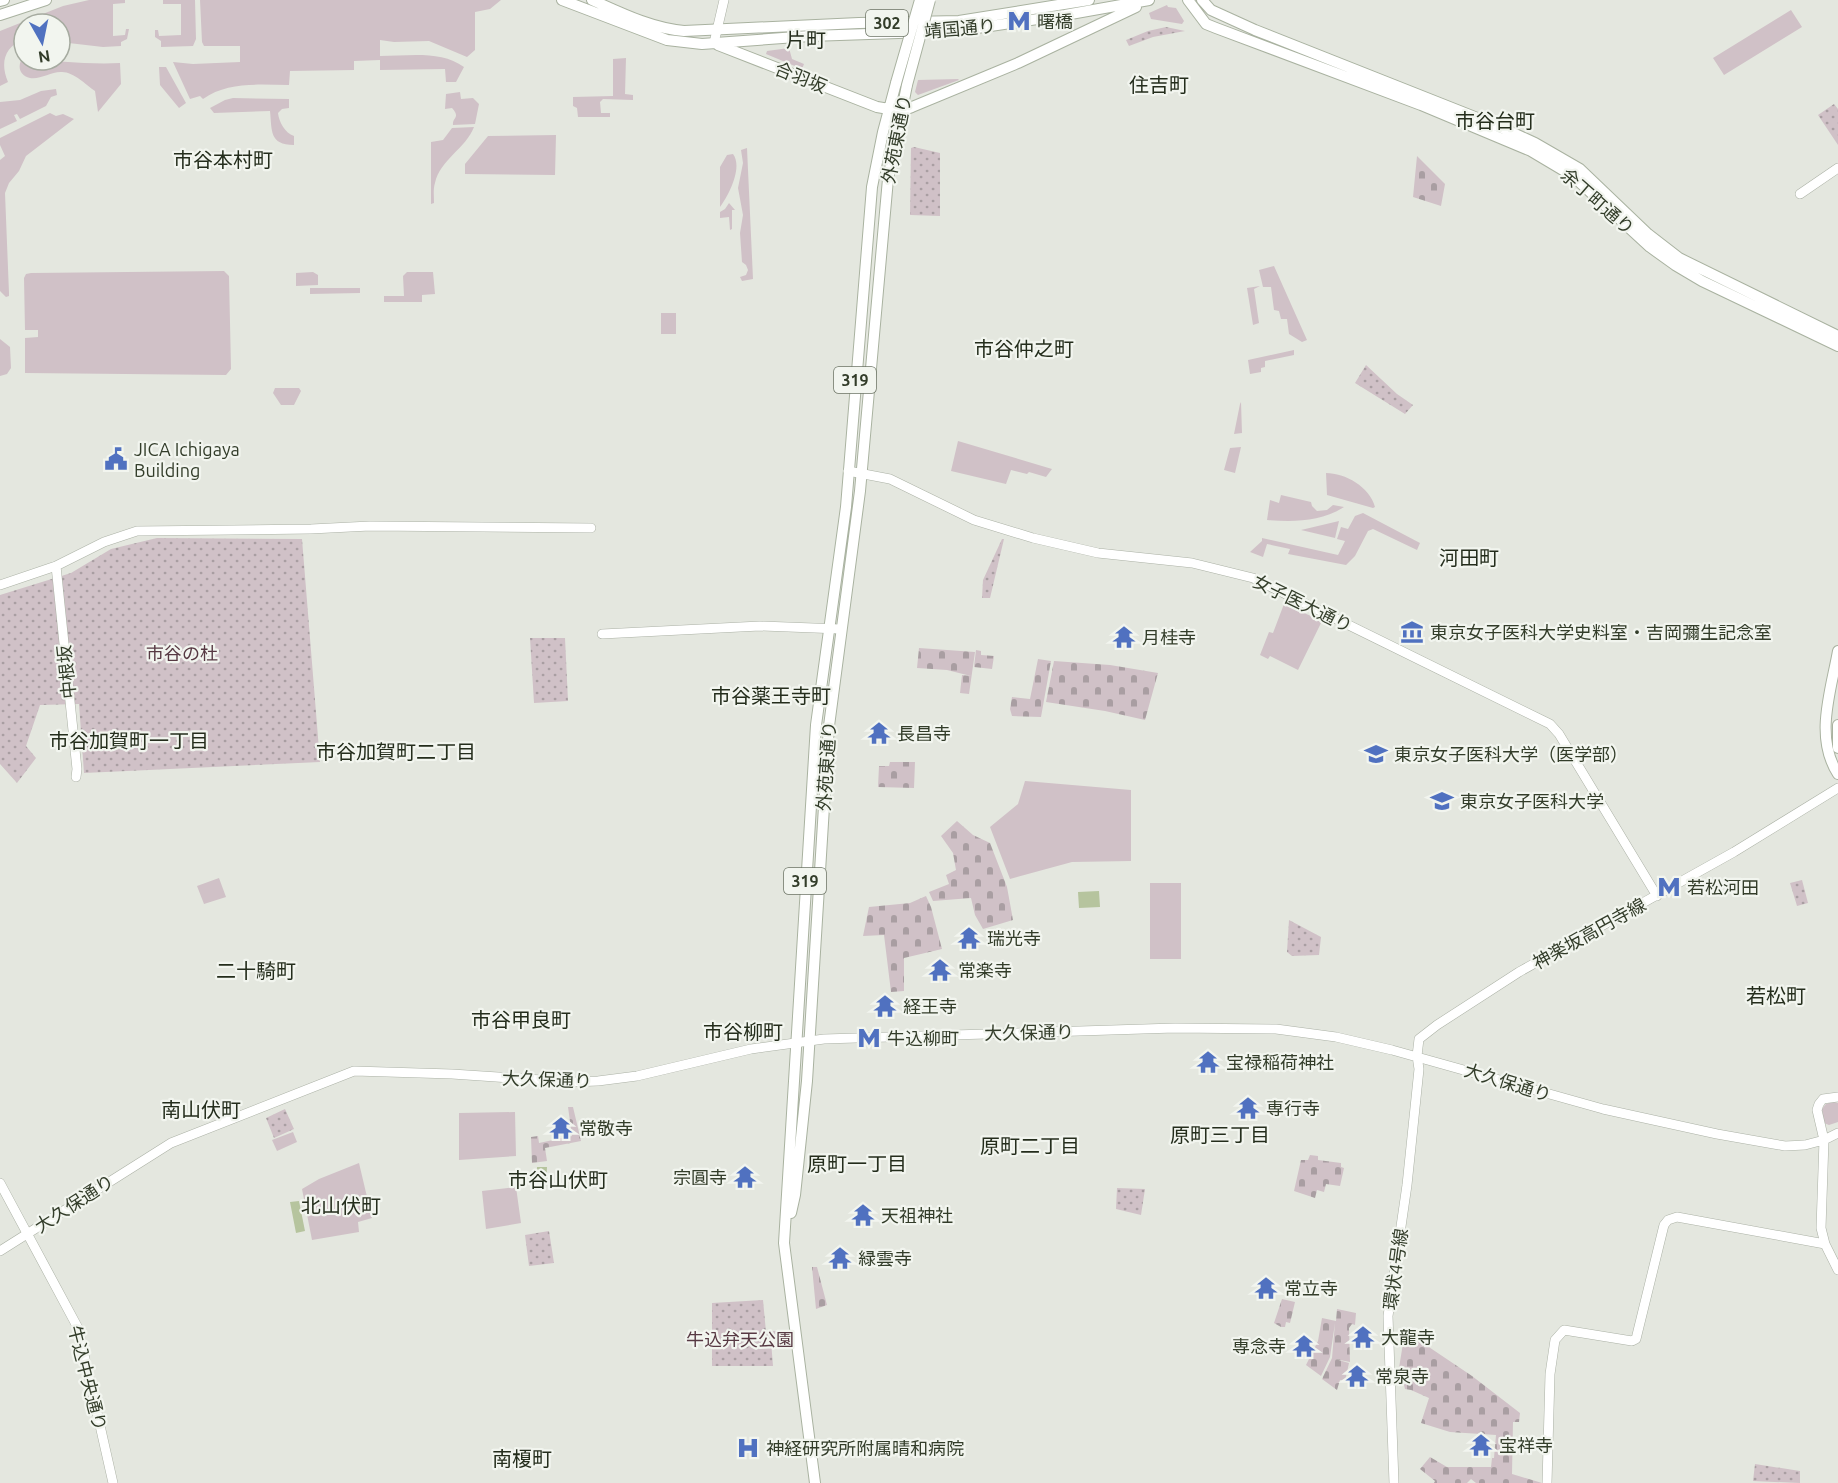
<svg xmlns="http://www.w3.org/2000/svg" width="1838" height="1483" font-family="Ubuntu,'Noto Sans JP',sans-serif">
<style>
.green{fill:#d0c1c7}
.cemetery{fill:url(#cemetery-stones)}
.park{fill:url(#park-dots)}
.water{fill:#b6c49e}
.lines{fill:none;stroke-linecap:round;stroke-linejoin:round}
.secondary-casing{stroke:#abb1a5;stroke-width:10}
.primary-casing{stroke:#a9b2a0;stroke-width:12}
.secondary{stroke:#fff;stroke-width:9}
.primary{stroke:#fff;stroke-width:10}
.primary-bridge-casing{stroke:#a9b2a0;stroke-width:12;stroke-linecap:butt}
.primary-bridge{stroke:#fff;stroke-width:10}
.labels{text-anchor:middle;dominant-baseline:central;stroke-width:4.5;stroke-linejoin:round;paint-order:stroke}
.shield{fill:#f2f5ef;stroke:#6c7465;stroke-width:1.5}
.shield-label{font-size:16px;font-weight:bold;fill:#333d2a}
.poi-label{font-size:18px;fill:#333d2a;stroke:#f2f5ef;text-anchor:start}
.street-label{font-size:18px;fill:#333d2a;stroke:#f2f5ef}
.park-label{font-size:18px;fill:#573943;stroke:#f2f5ef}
.neighbourhood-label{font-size:20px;fill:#242d1c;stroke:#f2f5ef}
</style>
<defs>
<pattern id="cemetery-stones" width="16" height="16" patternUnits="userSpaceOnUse" patternTransform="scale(1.5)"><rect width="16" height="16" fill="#d0c1c7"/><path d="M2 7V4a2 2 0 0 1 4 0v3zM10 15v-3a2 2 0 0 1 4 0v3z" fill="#a99ea2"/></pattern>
<pattern id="park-dots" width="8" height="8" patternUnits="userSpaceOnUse" patternTransform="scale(1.5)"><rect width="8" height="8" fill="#d0c1c7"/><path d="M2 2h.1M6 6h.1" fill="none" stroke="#a99ea2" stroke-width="1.8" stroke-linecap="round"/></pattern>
</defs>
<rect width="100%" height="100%" fill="#e4e7df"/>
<path class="green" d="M89 0H125V3L113 4V36L125 35 126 29H129L127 39 121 42V46L103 47 60 42V24H24V39C4 47 0 63 8 82L0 86V31L63 6Z
M163 0H195L196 39 193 46 161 47V41L155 37V30H158L159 36 181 35V4H163Z
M200 0H501L490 9 475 12V50L467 57 429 41 394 42 380 40V56C408 56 441 50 464 67L456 82H446L445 69 380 70V60L354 61V70L290 71 289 85C260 85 228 81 203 99L200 96 190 99 173 62 193 64 240 62V46H204L202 42Z
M1167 5 1168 7 1176 8 1184 21 1182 24 1151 19 1149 13Z
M1791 10 1802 27 1724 75 1713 58Z
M789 48 792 59 804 64 802 69 766 54 767 51Z
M24 56V60C56 60 88 65 120 63L121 84 98 112 95 91C86 85 74 72 62 72 52 71 40 80 30 78 18 75 17 64 24 56Z
M626 58 625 94 633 95V100L603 99 600 102 601 113H610V117H578L577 108 573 106V97L613 96V59Z
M159 67H166L186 103 179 108 160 85Z
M958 79 959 80 918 95 915 92 918 80Z
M56 89 57 95 51 97 46 106 20 119 17 114 14 115 17 121 0 129V102L20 100 41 91Z
M460 92 461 99 473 98 479 104 475 124 453 125C452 117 461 118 452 108L445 109 446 94Z
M233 98 289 99V108L282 109 278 113C279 122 285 133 294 136V145C269 145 272 130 270 111L214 113 210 108 225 100Z
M50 113 56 116 63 114 74 119 26 156 19 171 9 183 5 193 9 293V296L6 297 0 291V160L5 156 0 145V138Z
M474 127C466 148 440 160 435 183 433 189 434 197 434 203L431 204V142L443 140 452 128Z
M556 135 555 175 465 174V164L488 136Z
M747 148 753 279 742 281 740 277 746 275 748 270 746 265 742 262 740 233 743 215 738 188 743 163 741 150Z
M733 154C743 167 729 195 720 207V167L727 155Z
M729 203 735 210H732V229L730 230 729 217 720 218V212L725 209Z
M1274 266 1307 340 1302 342 1289 334 1287 319H1281L1279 311 1274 310 1271 287H1263L1259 270Z
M224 271 229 276 231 369 226 375 25 373V338L38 337V330H25L24 278 26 274 31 273Z
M313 272 318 275V285L296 286V273Z
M407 272H433L435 294 422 295V302H384V296H404L403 276Z
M1260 286 1254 289 1259 323 1253 325 1247 288Z
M310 288H360V293L310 294Z
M661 313H676V334H661Z
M0 339 10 347 11 368 7 374 0 376Z
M1294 350V355L1265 361V367L1261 368V372L1250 374 1248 360Z
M275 388H299L301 391 294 405H281L273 393Z
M1241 402 1242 433 1234 434 1240 404Z
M958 441 1052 469 1046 477 1029 472 1027 474 1011 470 1006 484 951 471Z
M1241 447 1235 473 1224 470 1230 448Z
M1326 473C1345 473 1370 487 1375 507L1373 508 1327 495Z
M1281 495 1311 502 1312 506 1317 511 1327 510 1333 505 1344 507C1321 522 1293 522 1267 520L1270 500 1279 503Z
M1363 513 1420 543 1417 550 1373 529 1368 531 1355 556 1346 565 1288 554 1290 549 1267 544 1263 557 1250 552 1262 541V538L1338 555 1345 541 1337 539 1341 527 1348 529 1355 516Z
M1339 521 1335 538 1301 530Z
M1284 604 1322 621 1298 670 1270 656 1268 659 1260 655 1269 632 1273 633Z
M1025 781 1131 790V861L1072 862 1010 879 990 827 1018 804Z
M219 878 226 897 204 904 197 886Z
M1150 883H1181V959H1150Z
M1833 1102 1838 1103V1122L1829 1125 1824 1123 1822 1109 1826 1104Z
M515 1112 516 1156 459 1160V1113Z
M293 1132 297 1142 277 1151 272 1140Z
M359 1163 372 1218 358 1222 359 1232 312 1240 302 1189 319 1179Z
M516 1187 521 1223 486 1229 482 1191Z"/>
<path class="cemetery" d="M1417 156 1445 184 1441 206 1413 197Z
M919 648 975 652 969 694 960 693 962 675 971 676 947 670 917 668Z
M976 650 981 651V655L994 656 992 669 974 667Z
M1038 659 1051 661 1041 717 1012 716 1010 709 1012 697 1030 699Z
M1054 661 1110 665 1158 673 1145 720 1105 711 1046 702Z
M890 762H915L914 788 878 787 879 766H889Z
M957 821 973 835 990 843 1007 887 1013 920 983 929 975 915 971 898 933 901 929 892 949 884 946 875 956 870 953 853 941 836Z
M926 896 931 907 942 949 904 958V991L891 992 884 935 863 936 869 907 910 903Z
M568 1107H573L581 1141 545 1148 547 1161 532 1163 531 1137 538 1136 539 1143 572 1136Z
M1310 1155 1318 1156V1160L1341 1163V1167L1344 1168 1340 1186 1326 1184 1324 1192 1317 1190 1315 1198 1294 1191 1301 1160H1308Z
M812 1267H817L827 1305 816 1309Z
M1282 1299 1295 1302 1290 1323 1286 1322 1285 1327H1281L1274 1323Z
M1337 1309 1356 1313 1355 1325 1352 1324 1349 1328 1350 1362 1335 1359 1349 1363 1345 1381 1340 1380 1337 1390 1322 1379 1332 1358 1335 1323 1330 1357 1321 1376 1306 1365 1318 1341 1322 1318 1336 1321Z
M1405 1331 1472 1376 1520 1413 1519 1422H1513L1512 1474 1542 1483H1476L1471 1479 1467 1483H1434L1435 1481 1420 1469 1430 1457 1447 1467H1491L1492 1458H1494L1496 1435 1450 1432 1421 1423 1429 1398 1411 1390 1405 1389 1403 1381 1397 1378V1368H1399Z"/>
<path class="park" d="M1166 27 1185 31 1153 37 1129 46 1126 40 1148 31Z
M1834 104 1838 109V145L1818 115Z
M914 147 940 153V216L910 215 911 148Z
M1366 365 1397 394 1413 405 1405 414 1355 383Z
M157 538 302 539 320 762 84 773 79 704 40 705 26 746 36 758 17 783 0 764V595L71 573 111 549Z
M1002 539H1004L990 598H982L983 580Z
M530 638H565L568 701 534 703Z
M1802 880 1808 903 1797 906 1790 883Z
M1289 920 1321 937 1319 955 1292 956 1287 952Z
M285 1109 294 1129 274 1138 266 1118Z
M1117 1188 1145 1189 1141 1215 1116 1209Z
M549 1231 554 1263 529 1266 525 1235Z
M763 1300 766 1332 784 1330V1338L771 1341 773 1366H712V1303Z
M1755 1464 1800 1471V1483L1753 1481Z"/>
<path class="water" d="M1099 891 1100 907 1079 908 1078 892Z
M537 1167H547L546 1188H537Z
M299 1201 305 1231 296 1233 290 1202Z"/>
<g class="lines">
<g class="secondary-casing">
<path id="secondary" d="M714 43 724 0
M1800 194 1838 168
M848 471 890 479 974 520 1033 538 1098 553 1192 563 1253 578 1550 724 1559 734 1657 896
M56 566 77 769 76 777
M0 585 56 566 104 542 137 531 311 529 370 526 591 528
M602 634 760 626 840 629
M1838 1097 1823 1099 1819 1104 1817 1110 1824 1140 1821 1228 1825 1244 1838 1270
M0 1183 78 1328 113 1483
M0 1251 171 1143 354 1071 452 1074 572 1082 598 1081 637 1076 751 1049 824 1039 1175 1028 1276 1029 1336 1037 1392 1050 1603 1109 1717 1134 1785 1146 1805 1145 1824 1140 1838 1133
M1394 1483 1388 1316 1407 1185 1419 1069 1417 1056 1419 1039 1437 1025 1519 972 1734 852 1838 788
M1547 1483 1550 1374 1555 1340 1564 1330 1632 1341 1636 1339 1664 1225 1668 1220 1677 1217 1825 1244"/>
</g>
<g class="primary-casing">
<path id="primary" d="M562 0 667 40 702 44 810 36 957 31 1065 15 1149 0
M592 0C621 13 651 28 684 31L859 23 959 21 1089 0
M1188 0 1206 24 1216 28 1421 105 1531 151 1573 176 1650 247 1675 265 1702 281 1838 346
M1202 0 1211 10 1255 30 1500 127 1535 143 1580 169 1648 234 1679 258 1838 336
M0 1 4 0
M0 15 46 0
M718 45 877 107 901 111 912 107 1018 63 1136 7
M1838 651C1831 691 1814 737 1838 774
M1838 725V748
M791 1213 795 1195 807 1081 829 726 860 491 888 179 907 85
M815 1483 784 1243 816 725 846 507 872 187 883 132 896 83"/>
</g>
<use href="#secondary" class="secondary"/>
<use href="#primary" class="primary"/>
<g class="primary-bridge-casing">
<path id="primary-bridge" d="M896 83 920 0
M907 85 930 0"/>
</g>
<use href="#primary-bridge" class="primary-bridge"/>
</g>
<defs>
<g id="metro-bare" transform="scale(1.8)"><path d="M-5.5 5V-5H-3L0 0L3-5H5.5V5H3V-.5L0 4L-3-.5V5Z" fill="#5071c0" stroke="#f2f5ef" stroke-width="2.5" paint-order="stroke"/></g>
<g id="civic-bare" transform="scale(1.8)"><path d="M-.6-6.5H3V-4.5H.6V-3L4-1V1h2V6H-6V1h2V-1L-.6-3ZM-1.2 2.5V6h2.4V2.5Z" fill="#5071c0" stroke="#f2f5ef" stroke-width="2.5" paint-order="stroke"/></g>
<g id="museum-bare" transform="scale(1.8)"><path d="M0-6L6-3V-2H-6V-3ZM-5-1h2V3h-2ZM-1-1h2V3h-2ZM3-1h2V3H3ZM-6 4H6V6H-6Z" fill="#5071c0" stroke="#f2f5ef" stroke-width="2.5" paint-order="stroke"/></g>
<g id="temple-bare" transform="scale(1.8)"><path d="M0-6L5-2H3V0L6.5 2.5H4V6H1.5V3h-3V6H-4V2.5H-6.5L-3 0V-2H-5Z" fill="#5071c0" stroke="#f2f5ef" stroke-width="2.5" paint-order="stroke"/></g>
<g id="university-bare" transform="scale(1.8)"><path d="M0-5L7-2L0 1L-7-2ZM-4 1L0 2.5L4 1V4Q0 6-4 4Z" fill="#5071c0" stroke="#f2f5ef" stroke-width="2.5" paint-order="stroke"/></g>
<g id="hospital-bare" transform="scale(1.8)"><path d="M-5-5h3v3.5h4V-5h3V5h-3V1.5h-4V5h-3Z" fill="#5071c0" stroke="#f2f5ef" stroke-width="2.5" paint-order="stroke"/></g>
</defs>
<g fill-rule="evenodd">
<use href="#metro-bare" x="1019" y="21"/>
<use href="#civic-bare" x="116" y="459"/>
<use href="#museum-bare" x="1412" y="632"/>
<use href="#temple-bare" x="1124" y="637"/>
<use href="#temple-bare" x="879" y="733"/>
<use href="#university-bare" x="1376" y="754"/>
<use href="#university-bare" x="1442" y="801"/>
<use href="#metro-bare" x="1669" y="887"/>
<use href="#temple-bare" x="969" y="938"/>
<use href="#temple-bare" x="940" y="970"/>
<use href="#temple-bare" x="885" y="1006"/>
<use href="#metro-bare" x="869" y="1038"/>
<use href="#temple-bare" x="1208" y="1062"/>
<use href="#temple-bare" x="1248" y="1108"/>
<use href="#temple-bare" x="561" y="1128"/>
<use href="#temple-bare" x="745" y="1177"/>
<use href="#temple-bare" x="863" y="1215"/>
<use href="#temple-bare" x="840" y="1258"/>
<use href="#temple-bare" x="1266" y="1288"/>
<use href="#temple-bare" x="1363" y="1337"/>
<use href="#temple-bare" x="1304" y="1346"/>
<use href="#temple-bare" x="1357" y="1376"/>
<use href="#temple-bare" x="1481" y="1445"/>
<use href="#hospital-bare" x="748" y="1448"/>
</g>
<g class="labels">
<g class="shield">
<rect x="866" y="10" width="42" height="26" rx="4.5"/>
<rect x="834" y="367" width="42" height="26" rx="4.5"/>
<rect x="784" y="868" width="42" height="26" rx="4.5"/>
</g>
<g class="shield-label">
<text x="887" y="23">302</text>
<text x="855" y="380">319</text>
<text x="805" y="881">319</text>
</g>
<g class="poi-label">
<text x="1037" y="21">曙橋</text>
<text x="134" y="449">JICA Ichigaya<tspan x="134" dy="21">Building</tspan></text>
<text x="1430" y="632">東京女子医科大学史料室・吉岡彌生記念室</text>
<text x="1142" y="637">月桂寺</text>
<text x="897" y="733">長昌寺</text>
<text x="1394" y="754">東京女子医科大学（医学部）</text>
<text x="1460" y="801">東京女子医科大学</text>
<text x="1687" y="887">若松河田</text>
<text x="987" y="938">瑞光寺</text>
<text x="958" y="970">常楽寺</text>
<text x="903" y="1006">経王寺</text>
<text x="887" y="1038">牛込柳町</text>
<text x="1226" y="1062">宝禄稲荷神社</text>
<text x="1266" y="1108">専行寺</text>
<text x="579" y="1128">常敬寺</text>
<text x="727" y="1177" text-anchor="end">宗圓寺</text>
<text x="881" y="1215">天祖神社</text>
<text x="858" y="1258">緑雲寺</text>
<text x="1284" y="1288">常立寺</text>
<text x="1381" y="1337">大龍寺</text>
<text x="1286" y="1346" text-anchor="end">専念寺</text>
<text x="1375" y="1376">常泉寺</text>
<text x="1499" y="1445">宝祥寺</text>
<text x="766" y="1448">神経研究所附属晴和病院</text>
</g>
<g class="street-label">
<text transform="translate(960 28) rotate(-5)">靖国通り</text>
<text transform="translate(801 77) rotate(22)">合羽坂</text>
<text transform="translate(896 139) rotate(-79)">外苑東通り</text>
<text transform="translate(1598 201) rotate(41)">余丁町通り</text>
<text transform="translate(1303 603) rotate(26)">女子医大通り</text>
<text transform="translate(66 672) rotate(-96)">中根坂</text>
<text transform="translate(826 766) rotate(-86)">外苑東通り</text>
<text transform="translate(1589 933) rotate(-29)">神楽坂高円寺線</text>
<text transform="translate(1029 1032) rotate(-1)">大久保通り</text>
<text transform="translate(547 1079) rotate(2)">大久保通り</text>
<text transform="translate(1508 1082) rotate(17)">大久保通り</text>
<text transform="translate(74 1203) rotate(-33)">大久保通り</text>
<text transform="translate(1395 1269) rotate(-82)">環状4号線</text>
<text transform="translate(88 1378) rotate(76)">牛込中央通り</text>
</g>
<g class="park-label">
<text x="182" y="653">市谷の杜</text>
<text x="740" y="1339">牛込弁天公園</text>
</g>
<g class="neighbourhood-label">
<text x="806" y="39">片町</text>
<text x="1159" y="84">住吉町</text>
<text x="1495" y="120">市谷台町</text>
<text x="223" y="159">市谷本村町</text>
<text x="1024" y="348">市谷仲之町</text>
<text x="1469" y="557">河田町</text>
<text x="771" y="695">市谷薬王寺町</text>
<text x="129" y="740">市谷加賀町一丁目</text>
<text x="396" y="751">市谷加賀町二丁目</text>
<text x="256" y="970">二十騎町</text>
<text x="1776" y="995">若松町</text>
<text x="521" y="1019">市谷甲良町</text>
<text x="743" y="1031">市谷柳町</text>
<text x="201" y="1109">南山伏町</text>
<text x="1220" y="1134">原町三丁目</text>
<text x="1030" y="1145">原町二丁目</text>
<text x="857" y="1163">原町一丁目</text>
<text x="558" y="1179">市谷山伏町</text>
<text x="341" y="1205">北山伏町</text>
<text x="522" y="1458">南榎町</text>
</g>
</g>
<g transform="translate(42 42) rotate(171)"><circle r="28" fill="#f2f5ef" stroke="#a6aba0" stroke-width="1.5"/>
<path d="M0-4.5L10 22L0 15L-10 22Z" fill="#5071c0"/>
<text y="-9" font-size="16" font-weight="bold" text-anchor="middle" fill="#333d2a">N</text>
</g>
</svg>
